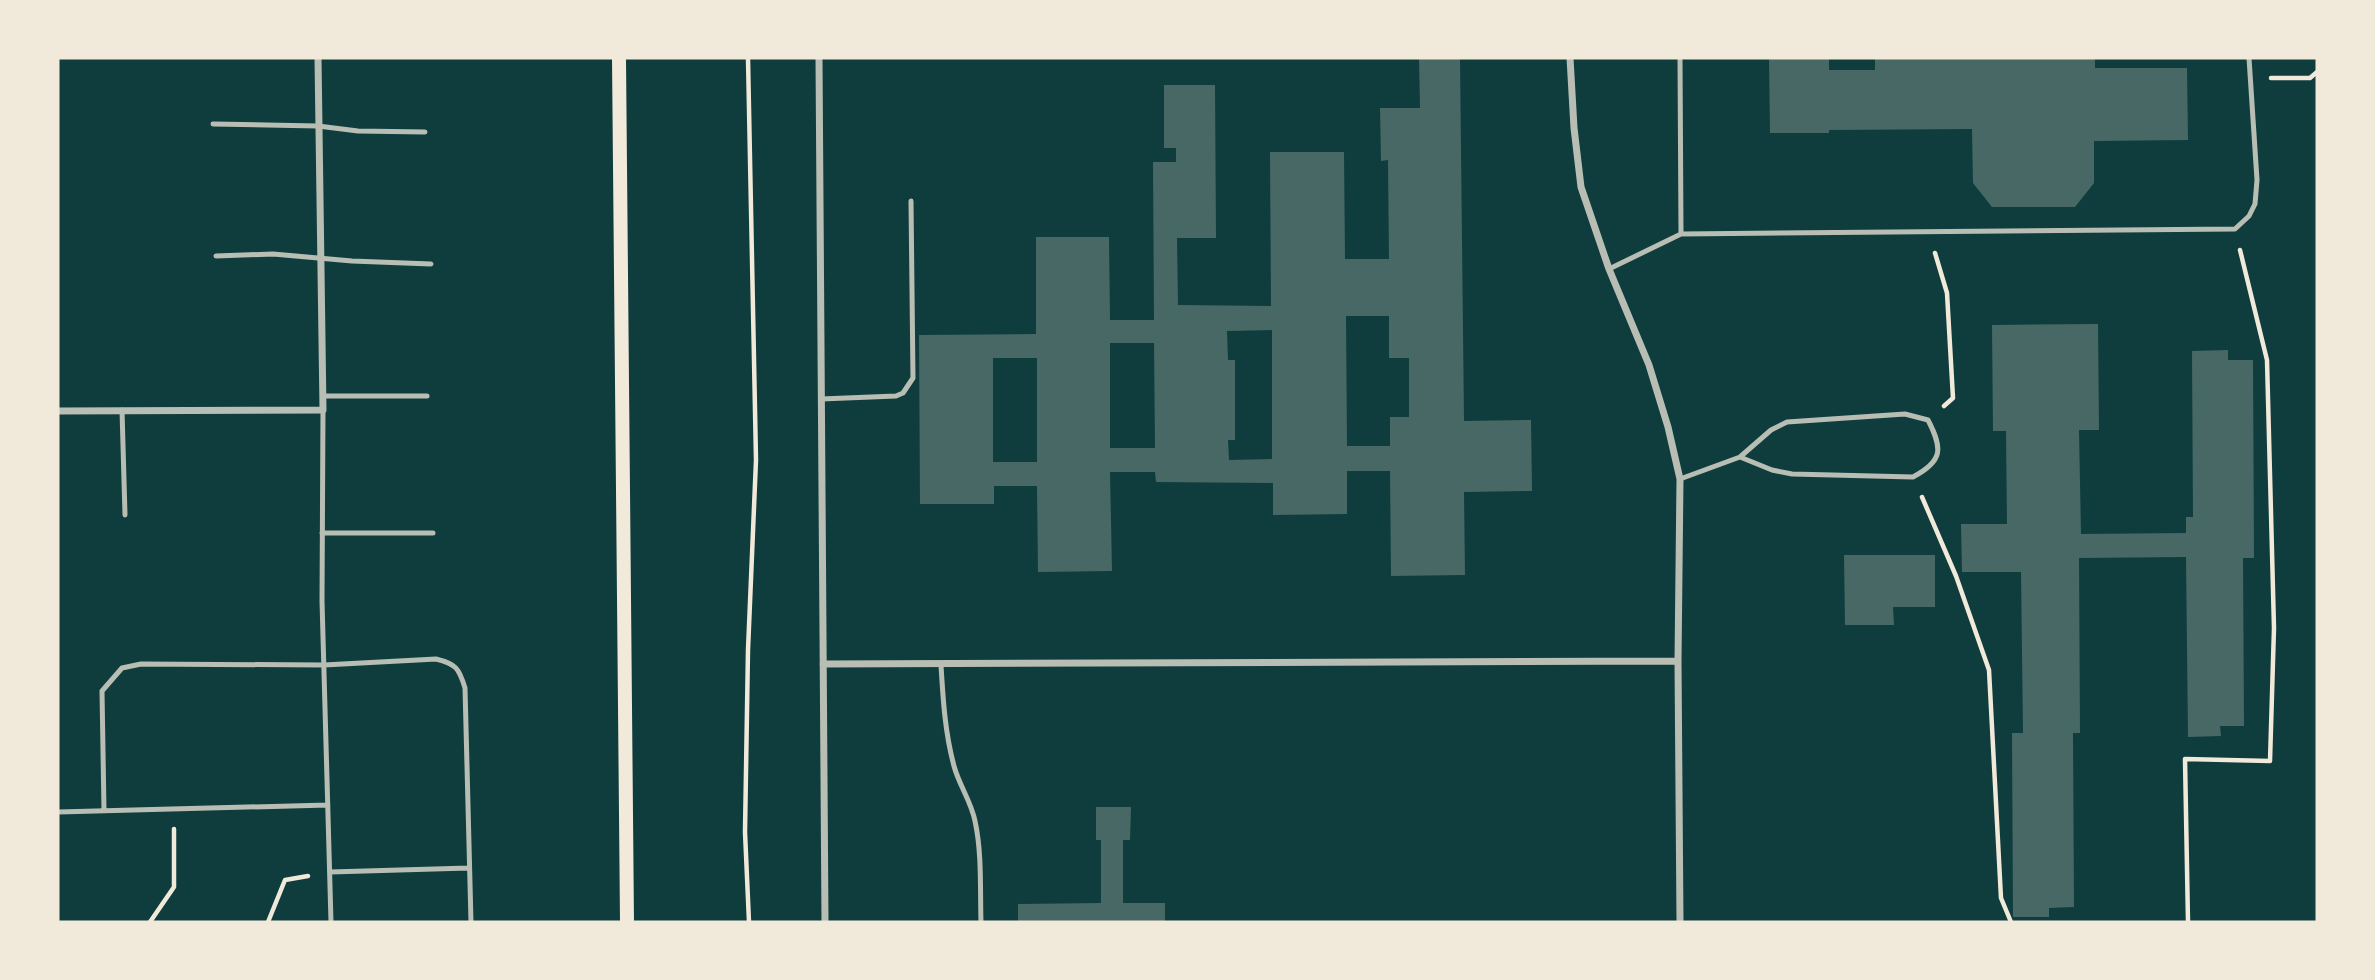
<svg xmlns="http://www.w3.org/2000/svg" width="2375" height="980" font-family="'Exo 2',sans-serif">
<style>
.building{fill:#486865;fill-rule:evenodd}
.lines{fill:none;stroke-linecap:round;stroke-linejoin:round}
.path{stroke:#f1e9da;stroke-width:4.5}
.service{stroke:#b8beb3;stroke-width:5}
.minor{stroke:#b8beb3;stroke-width:7}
.secondary{stroke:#f1e9da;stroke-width:14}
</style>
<rect width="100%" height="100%" fill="#0f3d3e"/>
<path class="building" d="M1419 58H1460L1464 421 1531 420 1532 491 1464 492 1465 575 1391 576 1390 471H1347V514L1273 515V483L1156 482 1155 472H1110L1112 571 1038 572 1037 486H994V504H920L919 335 1036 334V237H1109L1110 320H1154L1153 162H1176V148H1164V85H1215L1216 238H1177L1178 305 1271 306 1270 152H1344L1345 259H1389L1388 160 1381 161 1380 108H1420ZM1346 316H1389V358H1409V417H1390V446H1347ZM1272 330V459L1229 460 1228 440H1235V360H1228L1227 331ZM1110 343H1154L1155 448H1110ZM993 358H1037V462H993Z
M1769 58H1829V70H1875V58H2095V68H2187L2188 140 2094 141V183L2075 207H1992L1973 183 1972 129 1829 130V133H1770Z
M2098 324 2099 430H2079L2081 534 2186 533V517H2193L2192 351 2228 350V360H2253L2254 558H2243L2244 726H2220L2221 736 2188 737 2186 557 2079 558 2080 733H2073L2074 907 2049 908V917H2013L2012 733H2023L2021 572H1962L1961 524H2007L2006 431H1993L1992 325Z
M1844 555H1935V607H1893L1894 625H1845Z
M1096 807H1131L1130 840H1123V903H1165V922H1018V904L1101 903V840H1096Z"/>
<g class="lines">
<path class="path" d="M748 58 756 460 748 650 745 832 749 922
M2271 78H2310L2317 72
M1935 253 1947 293 1953 398 1944 406
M1922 497 1956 576 1989 670 2001 898 2011 922
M150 922 174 887V829
M268 922 285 880 308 876
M2188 922 2185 759 2270 761 2274 628 2267 360 2240 250"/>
<path class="service" d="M1680 58 1681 234 2235 229 2249 216 2255 204 2257 180 2249 58
M213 124 318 126 358 131 425 132
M216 256 273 254 352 261 431 264
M1609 269 1681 234
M323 396H427
M821 399 896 396 903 393 913 378 911 201
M122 410 125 515
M323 410 322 601 331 922
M1680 479 1740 457 1771 430 1787 422 1905 414 1928 420C1943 449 1943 461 1913 477L1792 474 1772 470 1740 457
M322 533H433
M941 665C943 699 945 733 954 766 959 785 971 801 975 821 982 853 980 889 981 922
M104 810 102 691 122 668 141 664 324 665 436 659C456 664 459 668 465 688L471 922
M58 812 328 805
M330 872 469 868"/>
<path class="minor" d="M819 58 825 922
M1570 58 1574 128 1581 187 1609 269 1649 365 1668 427 1680 479 1678 661 1680 922
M58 411 323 410 318 58
M823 664 1678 661"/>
<path class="secondary" d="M619 58 627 922"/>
</g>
<rect width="2375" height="980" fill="none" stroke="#f1e9da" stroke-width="119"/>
</svg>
